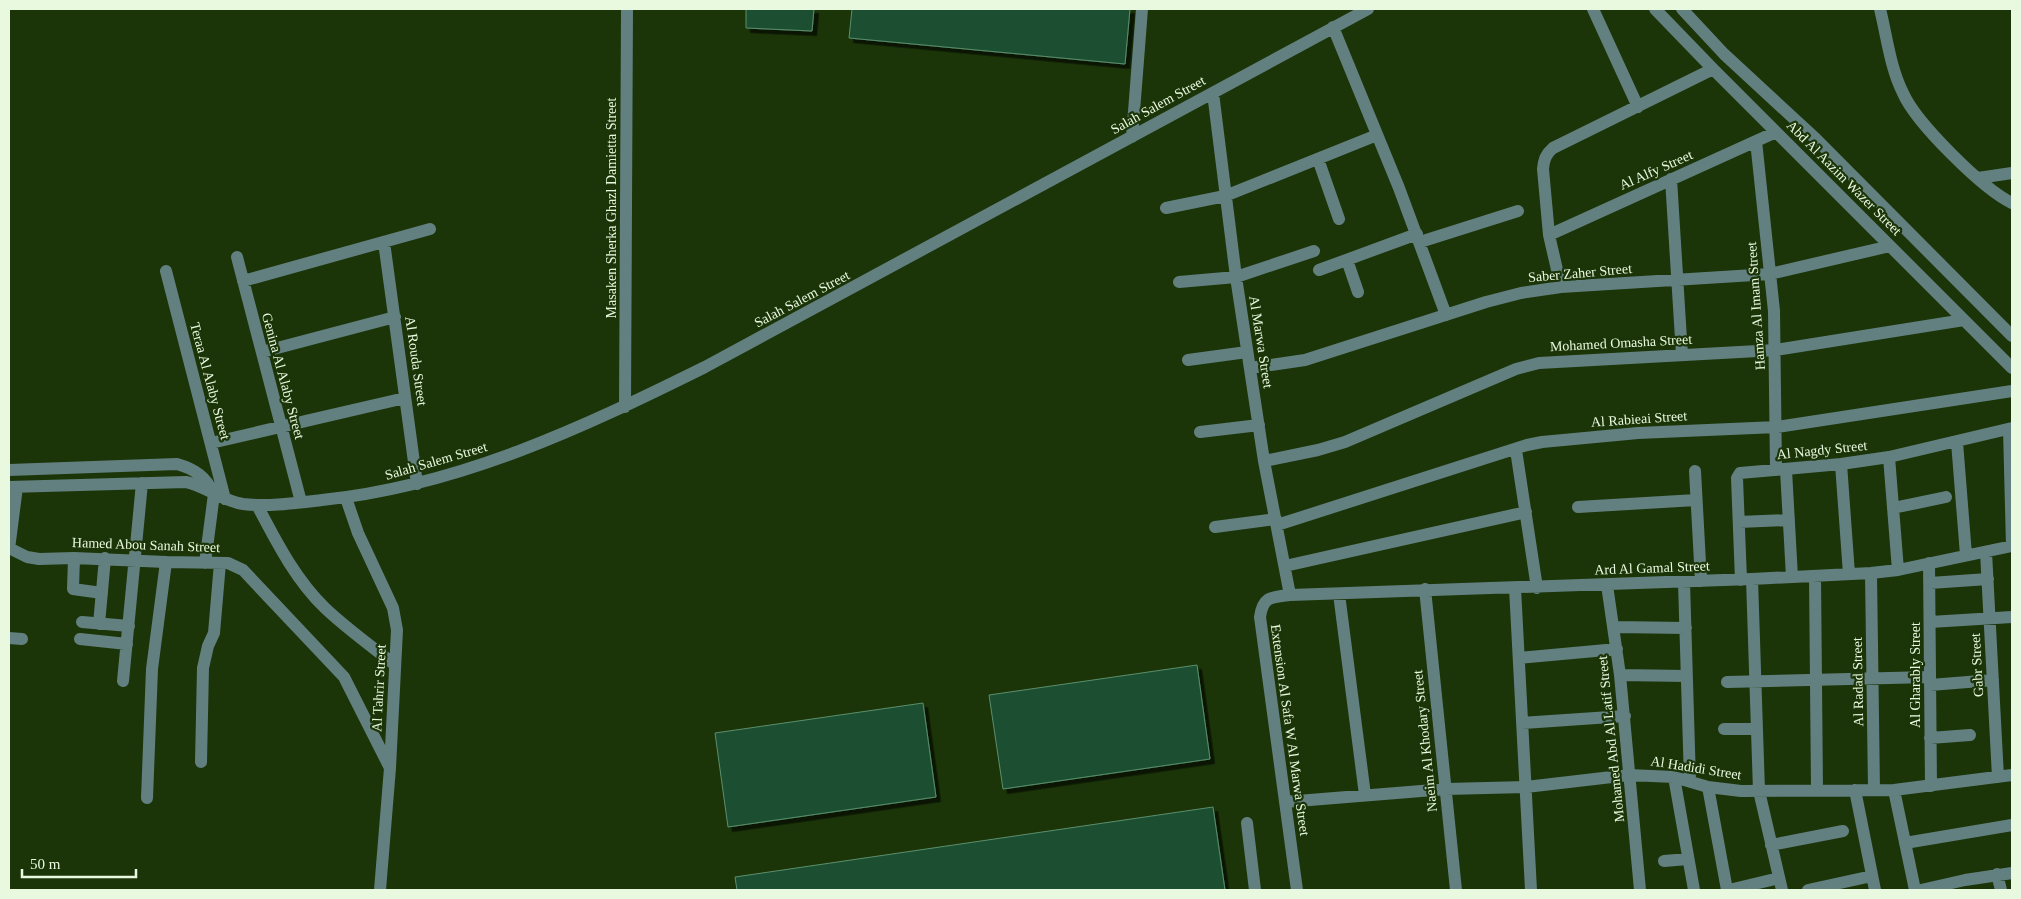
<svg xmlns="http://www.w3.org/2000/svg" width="2021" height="899" font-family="'Times New Roman',serif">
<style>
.building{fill:#1d5032;stroke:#5b8f6d;filter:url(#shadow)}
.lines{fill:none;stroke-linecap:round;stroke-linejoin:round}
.minor{stroke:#62807f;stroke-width:12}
.labels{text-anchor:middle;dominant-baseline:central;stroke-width:4.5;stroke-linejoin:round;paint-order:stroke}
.street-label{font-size:14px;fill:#e9f9e0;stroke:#1b3408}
</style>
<defs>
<filter id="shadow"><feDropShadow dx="4.5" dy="4.5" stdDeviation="0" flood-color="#0009"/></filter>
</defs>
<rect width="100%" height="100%" fill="#1b3408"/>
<path class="building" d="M746 9H814L812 31 746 28Z
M852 9H1130L1125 64 849 38Z
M1197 665 1210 759 1003 789 989 695Z
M923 703 936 797 728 827 715 733Z
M1213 807 1225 890H737L735 877Z"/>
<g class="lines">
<path class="minor" d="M1593 9 1638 107
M1655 9 1713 69 2012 368
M1682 9 1724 54 1816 139 2012 336
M1880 9C1887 37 1890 67 1903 93 1916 123 1983 189 2012 203
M1333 27 1399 188 1446 315
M1213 93 1236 277 1264 461 1290 595
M1132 137 1142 9
M1756 141 1774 311 1776 470
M1318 159 1339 219
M1978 178 2012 173
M1671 179 1682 355
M1166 208 1225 196 1377 135
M1549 235 1776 132
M384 242 417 484
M1420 242 1518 211
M237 257 301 502
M1347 260 1358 292
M1319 270 1417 234
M166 271 225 499
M243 281 430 229
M1179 282 1236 277 1314 251
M1561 287 1549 235 1543 169C1544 159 1546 154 1553 148L1713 69
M262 352 395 317
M1188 360 1247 352
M1250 368 1305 360 1486 302 1521 293 1561 287 1770 274 1890 246
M625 407 627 9
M1200 432 1259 425
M1957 442 1966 555
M211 443 405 398
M1516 450 1537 588
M1889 457 1898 570
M1264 461 1318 450 1345 442 1516 369 1539 363 1776 350 1964 320
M1841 464 1849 574
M9 470 177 464C195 469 206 477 214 494
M1786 470 1792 577
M1695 471 1701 581
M9 487 186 482C206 486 222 501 243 504 268 507 296 503 322 500 459 486 582 428 705 367L1368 9
M346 498 358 533 393 608 397 630 390 768 380 890
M257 505C276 541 295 579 325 608 346 628 371 646 394 664
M1578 507 1696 500
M1893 508 1946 497
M1739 522 1789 520
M1277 525 1527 445 1542 442 1638 433 1777 427 2012 391
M1215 527 1276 519
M9 548 27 557 39 559 74 558 166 562 228 563 243 570 344 677 390 768
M9 549 17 487
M1986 552 1998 777
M74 558 73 589 102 593
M205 563 214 494
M1929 563 1931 786
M1285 566 1526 512
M1871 573 1874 790
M1815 576 1817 790
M1752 579 1759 791 1782 890
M1741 580 1737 478 1740 473 1841 464 1889 457 2012 428
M1684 582 1690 781
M1930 583 1988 579
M1607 585 1620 675 1640 890
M1515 588 1531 890
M1425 589 1456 890
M1339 594 1365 795
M82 622 129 626
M1930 622 2012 617
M99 624 105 558
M1614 627 1686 628
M9 638 22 639
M80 639 127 644
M1519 658 1617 649
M1620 675 1686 676
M123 681 142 483
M1727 682 1930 677
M1930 685 1993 680
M1522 723 1625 716
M1724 729H1757
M1930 738 1970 735
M201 762 203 668 208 646 214 633 220 563
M1674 777 1694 890
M1708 787 1727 890
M1855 790 1875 890
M1894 790 1915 890
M147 798 152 669 166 562
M1285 802 1446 789 1526 787 1629 775 1674 777 1708 787 1741 791 1894 790 2012 775
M1247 823 1255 890
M1905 843 2012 825
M1771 845 1843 831
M1664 861 1688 859
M1997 874 2001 890
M1297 890 1260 617C1263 596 1272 597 1290 595L1752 579 1871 573 1898 570 2012 546 2009 429
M1729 890 1779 878
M1808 890 1872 876
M1921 890 1965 880 2012 873"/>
</g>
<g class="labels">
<g class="street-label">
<text transform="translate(1158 105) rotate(-29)">Salah Salem Street</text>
<text transform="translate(1656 170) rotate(-24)">Al Alfy Street</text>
<text transform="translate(1844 178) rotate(45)">Abd Al Aazim Wazer Street</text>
<text transform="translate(611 208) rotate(-90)">Masaken Sherka Ghazl Damietta Street</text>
<text transform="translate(1580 273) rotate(-5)">Saber Zaher Street</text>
<text transform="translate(802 299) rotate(-28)">Salah Salem Street</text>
<text transform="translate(1756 306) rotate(-94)">Hamza Al Imam Street</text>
<text transform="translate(1261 342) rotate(81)">Al Marwa Street</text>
<text transform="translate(1621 343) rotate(-3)">Mohamed Omasha Street</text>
<text transform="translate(416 361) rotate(82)">Al Rouda Street</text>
<text transform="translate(283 376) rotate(75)">Genina Al Alaby Street</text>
<text transform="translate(210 381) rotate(75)">Teraa Al Alaby Street</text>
<text transform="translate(1639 419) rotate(-4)">Al Rabieai Street</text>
<text transform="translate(1822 450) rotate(-6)">Al Nagdy Street</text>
<text transform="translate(436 461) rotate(-16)">Salah Salem Street</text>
<text transform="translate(146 545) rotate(2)">Hamed Abou Sanah Street</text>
<text transform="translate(1652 568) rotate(-2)">Ard Al Gamal Street</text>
<text transform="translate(1977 665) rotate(-93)">Gabr Street</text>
<text transform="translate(1915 675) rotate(-90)">Al Gharably Street</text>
<text transform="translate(1858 682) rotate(-91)">Al Radad Street</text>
<text transform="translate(379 688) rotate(-87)">Al Tahrir Street</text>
<text transform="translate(1290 730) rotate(82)">Extension Al Safa W Al Marwa Street</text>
<text transform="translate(1611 739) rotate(-96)">Mohamed Abd Al Latif Street</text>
<text transform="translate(1425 741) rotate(-96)">Naeim Al Khodary Street</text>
<text transform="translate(1696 768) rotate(9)">Al Hadidi Street</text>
</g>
</g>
<rect width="2021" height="899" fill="none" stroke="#e9f9e0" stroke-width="20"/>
<path d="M22 869v8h114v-8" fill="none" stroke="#e9f9e0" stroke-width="2.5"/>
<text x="30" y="869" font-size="15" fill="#e9f9e0" stroke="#1b3408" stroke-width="4" paint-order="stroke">50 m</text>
</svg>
